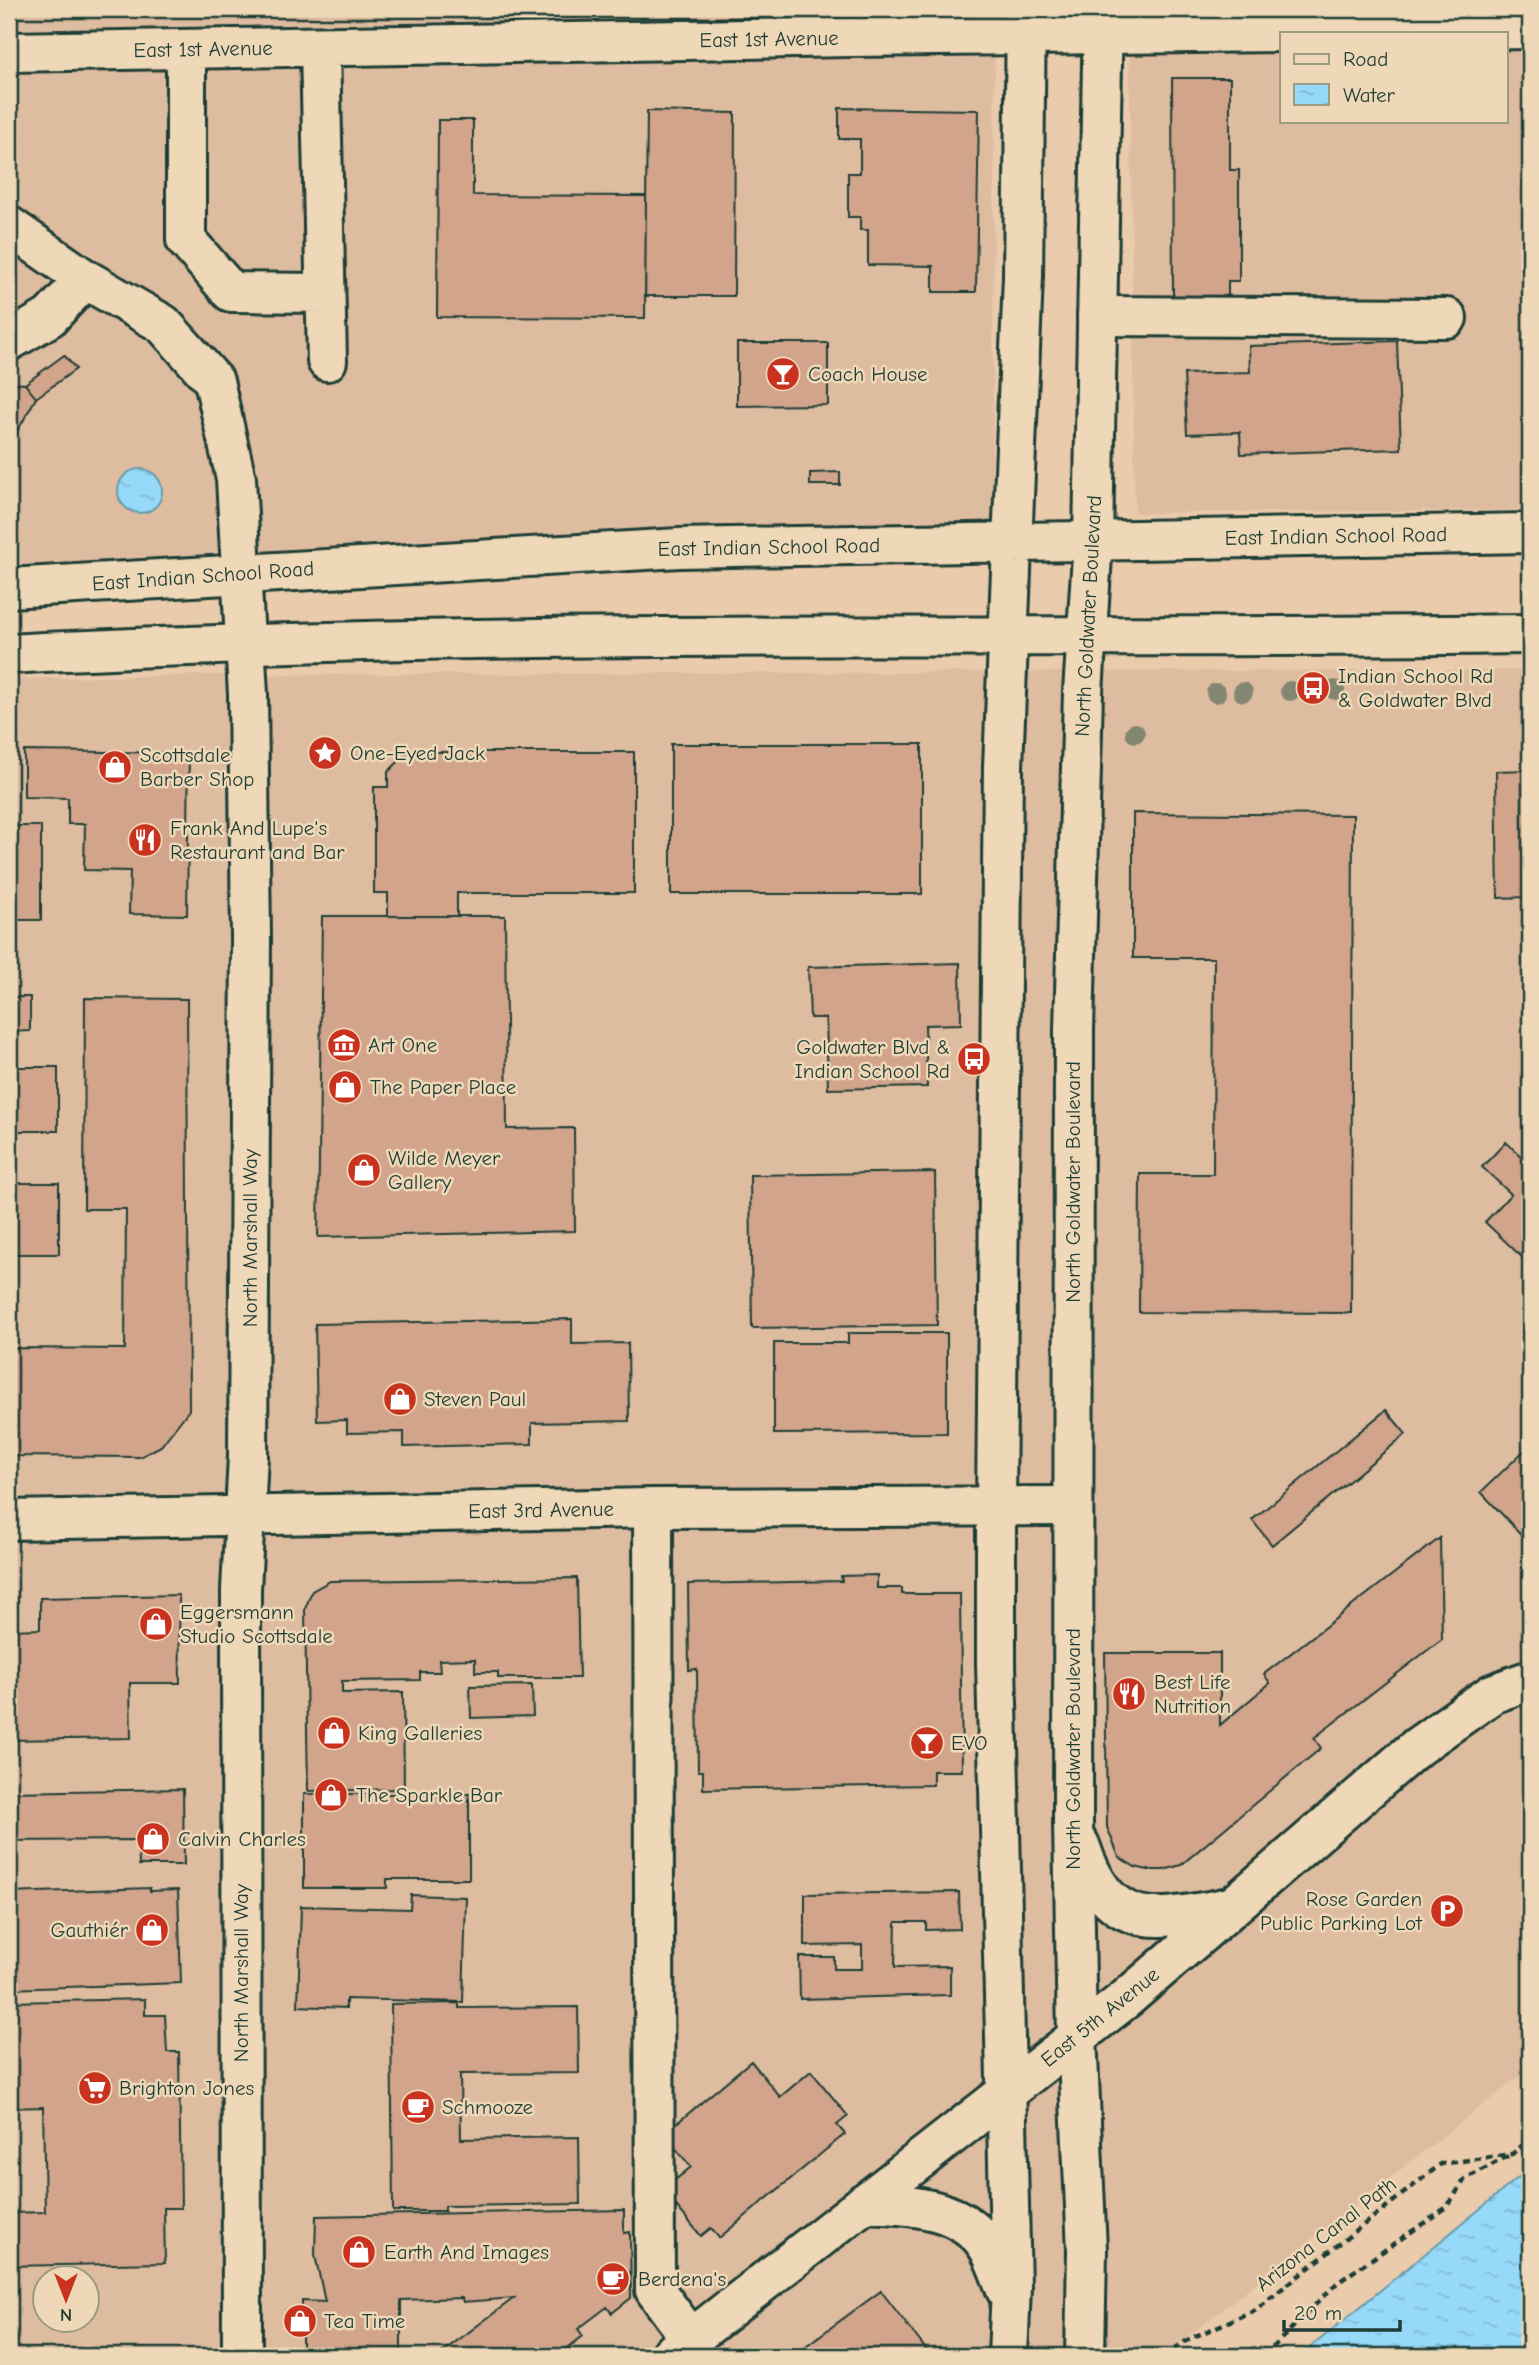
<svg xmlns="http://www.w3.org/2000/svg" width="1539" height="2365" font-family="'Comic Neue',sans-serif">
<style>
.built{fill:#debca0;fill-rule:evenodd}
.water{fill:url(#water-ripples);stroke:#669baa;stroke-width:2}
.building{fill:#d1a48b;stroke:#1f3d34;stroke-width:2}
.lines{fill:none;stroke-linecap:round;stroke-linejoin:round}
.minor-casing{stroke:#1f3d34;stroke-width:44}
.major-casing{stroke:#1f3d34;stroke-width:44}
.path{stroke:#1f3d34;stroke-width:4.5;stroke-dasharray:7 5;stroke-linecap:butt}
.minor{stroke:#eed8b7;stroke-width:38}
.major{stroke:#eed8b7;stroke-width:38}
.tree{fill:#838670}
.labels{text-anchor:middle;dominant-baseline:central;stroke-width:5;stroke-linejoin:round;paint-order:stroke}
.street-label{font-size:21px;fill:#1f3d34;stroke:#eed8b7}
.poi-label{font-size:21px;fill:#1f3d34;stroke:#eed8b7;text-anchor:start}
</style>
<defs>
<pattern id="water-ripples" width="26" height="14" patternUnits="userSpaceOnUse" patternTransform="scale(1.75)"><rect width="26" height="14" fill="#96d9f8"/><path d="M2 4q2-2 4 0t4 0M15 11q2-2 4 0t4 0" fill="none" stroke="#81bbd5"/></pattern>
</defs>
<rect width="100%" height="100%" fill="#eacbac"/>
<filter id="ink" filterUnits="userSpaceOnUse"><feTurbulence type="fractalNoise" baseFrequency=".0143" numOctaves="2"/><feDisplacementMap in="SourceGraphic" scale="14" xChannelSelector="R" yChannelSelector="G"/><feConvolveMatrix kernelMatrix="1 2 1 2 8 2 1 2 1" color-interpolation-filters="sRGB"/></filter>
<g filter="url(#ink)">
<path class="built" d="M9 9H995L992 523 9 574Z
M1129 9H1530V510L1135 513ZM1282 33H1506V121H1282Z
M1530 670V2068L1163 2356H9V679L197 675ZM46 2278H88V2320H46Z"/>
<path class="water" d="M118 491a22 22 0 1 1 44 0a22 22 0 1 1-44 0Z
M1530 2168V2356H1300Z"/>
<path class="building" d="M1172 78H1230V170H1239V281H1228V298L1173 299Z
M839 108 979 110 976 292H933V266L868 265V230H860V217H848V173H860V139H839Z
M647 111 735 113 734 296H645Z
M438 120H473V195L646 196 645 318 437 317Z
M1397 341 1401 449 1241 454 1240 432 1187 434 1184 374 1250 372 1249 346Z
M737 343H828V405L737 406Z
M64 355 76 369 36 398 25 384Z
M9 383 25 384 36 398 9 446Z
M840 472V485H810V473Z
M671 744H922V894H671Z
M24 751 189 753 187 915 129 914 130 871 84 870 85 824H68V798L24 797Z
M408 752H634V893H457V916H388V893H374V787H388V772Z
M1530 770V897L1498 898 1496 771Z
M1133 813 1353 815 1351 1313 1139 1312 1140 1174H1213L1214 958H1133Z
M9 826H41V920H9Z
M322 916H505L507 1129 574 1128 575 1231 318 1237Z
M960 963 961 1024 925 1025 927 1087 828 1089 826 1018H810L808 967Z
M9 997H30V1031L9 1032Z
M85 998 187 999 189 1410 161 1446 140 1457 9 1456V1348L125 1349 126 1209H84Z
M9 1067H58V1131H9Z
M1506 1142 1530 1165V1265L1485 1222 1511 1194 1482 1167Z
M935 1172 937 1325 752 1328 750 1175Z
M9 1183H59V1254H9Z
M572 1319V1344L628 1343 629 1421 532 1423V1444L404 1447V1432L347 1433V1420L317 1421 315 1324Z
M848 1333H947V1433L774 1434V1343H848Z
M1386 1410 1406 1434 1272 1545 1252 1520Z
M1530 1445V1544L1481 1492Z
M1440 1538 1442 1639 1314 1738 1321 1748 1181 1865 1164 1870H1148L1135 1867 1119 1857 1107 1827 1105 1653H1220V1725L1270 1683 1264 1674Z
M877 1575V1588H902V1594H960L962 1771H933V1785L703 1789V1771H698L697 1669 689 1670 688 1584 842 1581 841 1576Z
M577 1578 579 1678H498V1672H475V1659L439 1660 440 1672H420V1680L342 1681V1693L403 1692 404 1789 308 1791 305 1609 312 1591 330 1581Z
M179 1595 180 1683H130L131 1738 9 1740V1630L40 1629V1598Z
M532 1685 533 1716 471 1718 470 1686Z
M183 1789 184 1865H139L138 1840 9 1841V1792Z
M304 1794H469V1879H387V1888H304Z
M150 1888V1891L178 1890 181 1983 9 1989V1893Z
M959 1892 960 1929 926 1930V1922H896L895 1967 950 1966V1995L800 1999 799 1957H834V1969H862V1945L805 1946V1894Z
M411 1895 466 1897 463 2002 346 1999V2008L298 2006 301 1906 410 1909Z
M145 1999V2015H165L167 2052H179L181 2208H164L165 2263 9 2266V2213L45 2212 43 2107 9 2108V2002Z
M459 2003V2008L578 2007 579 2073 460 2074 461 2139 579 2137 580 2204 445 2206V2211H393L391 2004Z
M751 2061 780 2097 811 2071 848 2116 837 2125 845 2134 719 2238 711 2228 701 2236 663 2190 691 2167 664 2134Z
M624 2210V2233L630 2232 631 2298 612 2313 607 2307 578 2329 583 2336 564 2351 568 2356H437L514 2298 463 2302 462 2298 401 2300V2356H302V2301L325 2302 315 2255 316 2216Z
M881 2291 931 2356H792Z"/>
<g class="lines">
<g class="minor-casing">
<path id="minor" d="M320 47 327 361
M186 49V240L231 292 323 293
M9 52 850 37 1530 29
M9 226 85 279 163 324 214 381 236 479 248 694 251 938 248 1456 241 1590 242 2356
M1097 316 1447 318
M9 341 50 317 85 279
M653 1508 655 2290 691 2339
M9 1520 653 1508 1073 1506
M669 2356 1127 1998 1417 1747 1492 1694 1530 1680"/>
</g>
<g class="major-casing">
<path id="major" d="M9 588 679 548 1530 533
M9 654C515 627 1023 641 1530 634
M1080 1845C1109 1934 1154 1921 1231 1907
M864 2203C908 2205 964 2206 989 2249 996 2262 1001 2277 1006 2290
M1008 2356 1011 2287 996 1663V1508L1003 767 1023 276 1026 9
M1085 2356 1087 2250 1077 2036 1073 1823 1074 1030 1083 692 1093 541 1103 9"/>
</g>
<path class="path" d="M1164 2356 1189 2339 1255 2310 1441 2164 1512 2154 1530 2139
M1264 2356 1337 2283 1447 2207 1465 2179 1510 2155"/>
<use href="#minor" class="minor"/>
<use href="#major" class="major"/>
</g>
<g class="tree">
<circle cx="1335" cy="690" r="10"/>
<circle cx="1290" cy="691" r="10"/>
<circle cx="1243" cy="692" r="10"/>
<circle cx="1216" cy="693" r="10"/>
<circle cx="1135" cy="733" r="10"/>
</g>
</g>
<defs>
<g id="bar-disc" transform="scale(1.75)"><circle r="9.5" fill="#c8321e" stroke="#eed8b7"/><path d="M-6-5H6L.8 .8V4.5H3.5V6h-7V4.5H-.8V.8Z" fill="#fff"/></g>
<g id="bus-disc" transform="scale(1.75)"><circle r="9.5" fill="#c8321e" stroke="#eed8b7"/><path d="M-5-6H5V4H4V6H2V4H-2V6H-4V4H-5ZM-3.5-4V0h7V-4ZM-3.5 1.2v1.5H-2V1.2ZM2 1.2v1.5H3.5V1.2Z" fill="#fff"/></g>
<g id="sight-disc" transform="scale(1.75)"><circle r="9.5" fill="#c8321e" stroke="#eed8b7"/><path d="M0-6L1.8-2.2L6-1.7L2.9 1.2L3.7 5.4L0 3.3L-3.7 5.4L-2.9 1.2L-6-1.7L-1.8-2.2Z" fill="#fff"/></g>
<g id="shop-disc" transform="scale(1.75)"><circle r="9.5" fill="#c8321e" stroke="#eed8b7"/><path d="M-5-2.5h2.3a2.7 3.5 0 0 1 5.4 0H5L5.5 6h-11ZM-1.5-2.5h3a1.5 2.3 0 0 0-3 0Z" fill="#fff"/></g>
<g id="restaurant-disc" transform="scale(1.75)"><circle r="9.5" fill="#c8321e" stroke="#eed8b7"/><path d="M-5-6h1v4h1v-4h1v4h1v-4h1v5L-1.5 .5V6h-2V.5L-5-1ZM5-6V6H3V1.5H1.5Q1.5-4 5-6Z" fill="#fff"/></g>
<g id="museum-disc" transform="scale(1.75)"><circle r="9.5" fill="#c8321e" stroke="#eed8b7"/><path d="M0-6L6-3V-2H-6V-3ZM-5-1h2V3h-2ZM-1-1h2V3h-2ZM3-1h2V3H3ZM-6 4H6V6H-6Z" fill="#fff"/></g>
<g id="parking-disc" transform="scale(1.75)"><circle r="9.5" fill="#c8321e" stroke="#eed8b7"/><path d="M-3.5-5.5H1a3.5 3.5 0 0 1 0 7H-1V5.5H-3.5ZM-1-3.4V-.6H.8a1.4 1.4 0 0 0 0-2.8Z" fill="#fff"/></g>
<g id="supermarket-disc" transform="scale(1.75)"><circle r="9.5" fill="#c8321e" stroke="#eed8b7"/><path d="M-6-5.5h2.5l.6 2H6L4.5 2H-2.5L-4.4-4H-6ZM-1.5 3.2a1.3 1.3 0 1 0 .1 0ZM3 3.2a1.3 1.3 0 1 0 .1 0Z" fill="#fff"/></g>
<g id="cafe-disc" transform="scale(1.75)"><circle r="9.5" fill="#c8321e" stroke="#eed8b7"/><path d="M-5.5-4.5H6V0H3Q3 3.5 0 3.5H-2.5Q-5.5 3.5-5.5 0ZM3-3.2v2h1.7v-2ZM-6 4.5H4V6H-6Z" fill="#fff"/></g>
</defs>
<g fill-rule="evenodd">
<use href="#bar-disc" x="783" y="374"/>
<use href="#bus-disc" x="1313" y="688"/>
<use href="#sight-disc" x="325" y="753"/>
<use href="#shop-disc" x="115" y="767"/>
<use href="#restaurant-disc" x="145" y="840"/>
<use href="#museum-disc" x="344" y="1045"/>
<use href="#bus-disc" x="974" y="1059"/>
<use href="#shop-disc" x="345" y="1087"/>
<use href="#shop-disc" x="364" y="1170"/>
<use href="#shop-disc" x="400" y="1399"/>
<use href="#shop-disc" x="156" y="1624"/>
<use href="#restaurant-disc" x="1129" y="1694"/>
<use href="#shop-disc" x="334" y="1733"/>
<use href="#bar-disc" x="927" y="1743"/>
<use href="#shop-disc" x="331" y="1795"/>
<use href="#shop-disc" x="153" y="1839"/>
<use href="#parking-disc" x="1447" y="1911"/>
<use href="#shop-disc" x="152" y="1930"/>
<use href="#supermarket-disc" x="95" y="2088"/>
<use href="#cafe-disc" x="418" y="2107"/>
<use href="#shop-disc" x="359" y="2252"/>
<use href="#cafe-disc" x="613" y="2279"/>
<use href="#shop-disc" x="300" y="2321"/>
</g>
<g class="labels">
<g class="street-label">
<text transform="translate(769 39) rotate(-1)">East 1st Avenue</text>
<text transform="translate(203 49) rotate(-1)">East 1st Avenue</text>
<text transform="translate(1336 536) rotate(-1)">East Indian School Road</text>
<text transform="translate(769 547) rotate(-1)">East Indian School Road</text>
<text transform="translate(203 576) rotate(-4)">East Indian School Road</text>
<text transform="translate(1088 616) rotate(-87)">North Goldwater Boulevard</text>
<text transform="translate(1073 1182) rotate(-90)">North Goldwater Boulevard</text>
<text transform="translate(250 1238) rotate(-90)">North Marshall Way</text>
<text transform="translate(541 1510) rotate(-1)">East 3rd Avenue</text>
<text transform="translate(1073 1749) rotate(-90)">North Goldwater Boulevard</text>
<text transform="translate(241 1973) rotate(-90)">North Marshall Way</text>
<text transform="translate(1100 2017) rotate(-39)">East 5th Avenue</text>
<text transform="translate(1326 2234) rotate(-38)">Arizona Canal Path</text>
</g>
<g class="poi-label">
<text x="808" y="374">Coach House</text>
<text x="1338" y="676">Indian School Rd<tspan x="1338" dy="24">&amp; Goldwater Blvd</tspan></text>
<text x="350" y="753">One-Eyed Jack</text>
<text x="140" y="755">Scottsdale<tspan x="140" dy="24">Barber Shop</tspan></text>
<text x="170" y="828">Frank And Lupe's<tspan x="170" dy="24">Restaurant and Bar</tspan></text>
<text x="368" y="1045">Art One</text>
<text x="950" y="1047" text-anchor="end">Goldwater Blvd &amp;<tspan x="950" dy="24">Indian School Rd</tspan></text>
<text x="370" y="1087">The Paper Place</text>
<text x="388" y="1158">Wilde Meyer<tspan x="388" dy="24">Gallery</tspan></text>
<text x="424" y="1399">Steven Paul</text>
<text x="180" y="1612">Eggersmann<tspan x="180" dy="24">Studio Scottsdale</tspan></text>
<text x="1154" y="1682">Best Life<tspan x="1154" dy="24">Nutrition</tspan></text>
<text x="358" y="1733">King Galleries</text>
<text x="951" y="1743">EVO</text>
<text x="356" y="1795">The Sparkle Bar</text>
<text x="178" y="1839">Calvin Charles</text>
<text x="1422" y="1899" text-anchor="end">Rose Garden<tspan x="1422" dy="24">Public Parking Lot</tspan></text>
<text x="128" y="1930" text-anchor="end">Gauthiér</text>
<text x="119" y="2088">Brighton Jones</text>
<text x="442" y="2107">Schmooze</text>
<text x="384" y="2252">Earth And Images</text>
<text x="638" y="2279">Berdena's</text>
<text x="324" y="2321">Tea Time</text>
</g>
</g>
<rect width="1539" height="2365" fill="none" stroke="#eed8b7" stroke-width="35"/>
<rect x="18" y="18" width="1504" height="2330" fill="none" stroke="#1f3d34" stroke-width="2.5" filter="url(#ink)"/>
<rect x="1280" y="32" width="228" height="91" fill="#eed8b7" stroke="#9b9a83" stroke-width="2"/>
<rect x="1294" y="54" width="35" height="10" fill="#eed8b7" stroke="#9b9a83" stroke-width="2"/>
<text x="1343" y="66" font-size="21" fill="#1f3d34">Road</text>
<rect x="1294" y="84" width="35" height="21" fill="url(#water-ripples)" stroke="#9b9a83" stroke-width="2"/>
<text x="1343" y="102" font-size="21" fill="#1f3d34">Water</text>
<g transform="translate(66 2299) rotate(180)"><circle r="33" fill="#eed8b7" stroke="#9b9a83" stroke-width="2"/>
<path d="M0-5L12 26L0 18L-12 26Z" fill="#c8321e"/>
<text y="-10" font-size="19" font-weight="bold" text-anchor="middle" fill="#1f3d34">N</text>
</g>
<path d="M1284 2320v10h116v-10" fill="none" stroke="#1f3d34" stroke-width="3.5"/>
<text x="1294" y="2320" font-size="21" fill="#1f3d34" stroke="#eed8b7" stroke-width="5" paint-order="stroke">20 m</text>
</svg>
